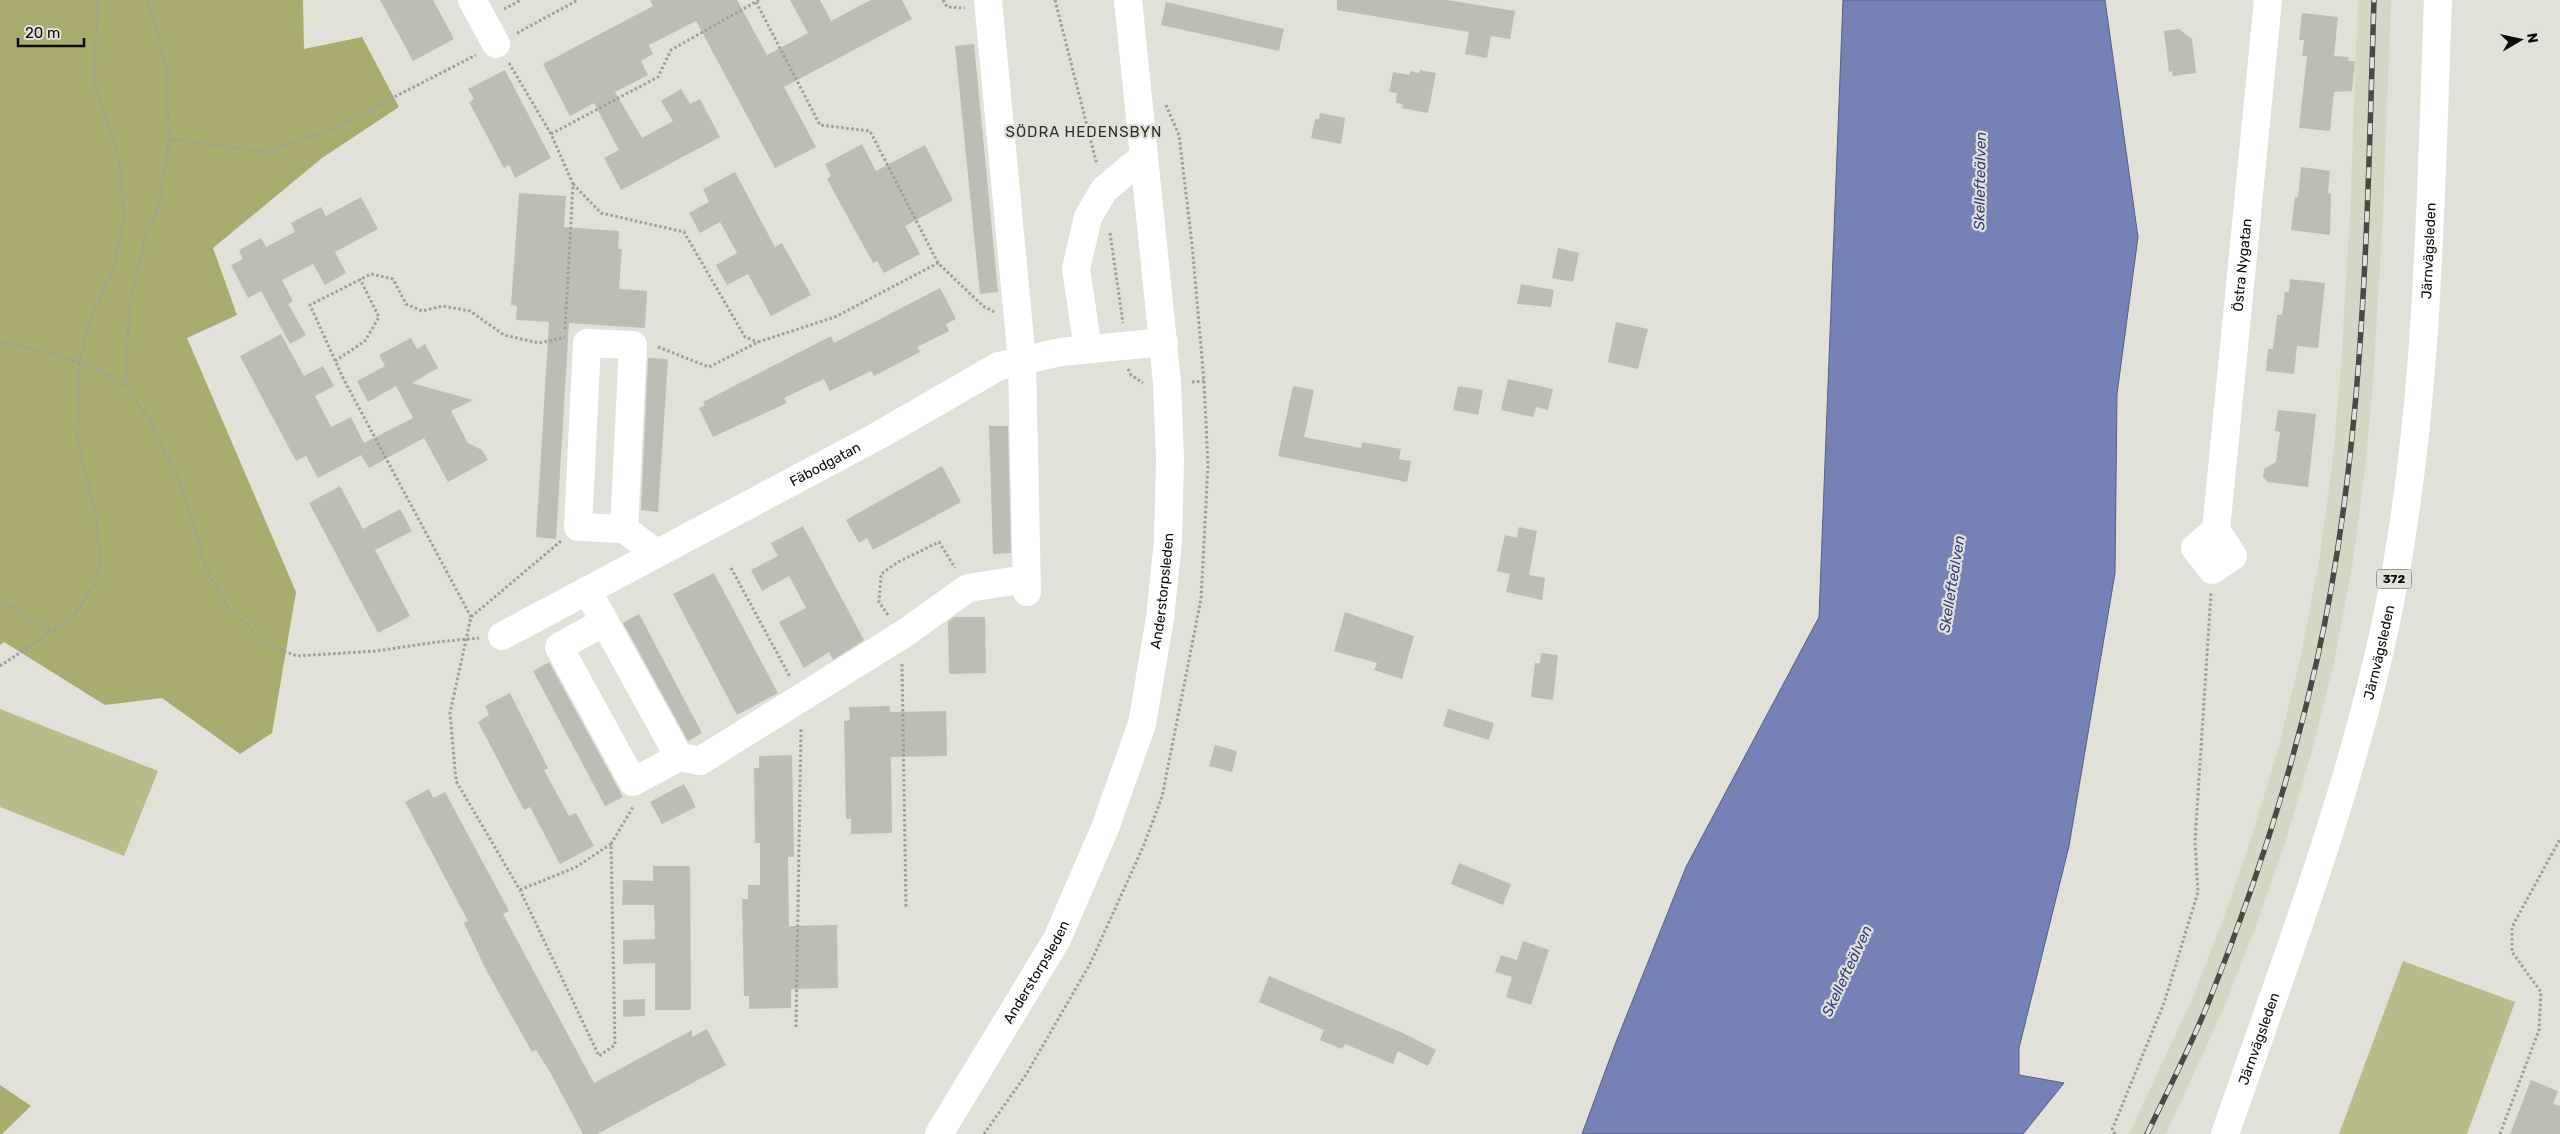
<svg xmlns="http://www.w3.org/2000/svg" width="2560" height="1134" font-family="Rubik,sans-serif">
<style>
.built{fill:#d5d6c6}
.green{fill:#b9bb8a}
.forest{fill:#a9ab6f}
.water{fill:#7682b6;stroke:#565f82}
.building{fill:#bcbdb4}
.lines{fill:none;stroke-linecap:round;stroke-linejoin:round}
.path{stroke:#9f9f98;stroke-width:3;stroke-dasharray:2.5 2.5;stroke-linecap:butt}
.minor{stroke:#fff;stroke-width:28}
.major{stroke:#fff;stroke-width:28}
.rail-casing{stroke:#494945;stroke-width:5.5}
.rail{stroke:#e1e1d9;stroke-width:4;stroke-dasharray:11;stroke-linecap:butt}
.labels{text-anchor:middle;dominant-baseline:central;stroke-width:4.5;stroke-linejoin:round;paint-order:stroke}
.shield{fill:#e1e1d9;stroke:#4c4c47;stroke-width:1}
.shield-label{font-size:12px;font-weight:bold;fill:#0c0c09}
.street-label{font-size:14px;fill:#0c0c09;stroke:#e1e1d9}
.neighbourhood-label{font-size:15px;letter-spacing:1px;fill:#2f2f29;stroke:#e1e1d9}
.water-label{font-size:15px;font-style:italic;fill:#353f81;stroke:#e1e1d9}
</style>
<rect width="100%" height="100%" fill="#e1e1d9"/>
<path class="built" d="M2358 0H2391L2383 216 2373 383 2365 470 2352 567 2334 662 2311 754 2284 846 2256 926 2223 1010 2166 1134H2129L2193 997 2225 914 2252 836 2279 746 2301 655 2319 561 2332 466 2340 381 2350 214Z"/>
<path class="green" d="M0 709 158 771 124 856 0 807Z
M2403 961 2515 1002 2467 1134H2339Z"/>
<path class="forest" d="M0 0H303L304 49 362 37 399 107 322 158 213 248 237 315 187 338 296 592 272 733 240 754 162 698 105 705 4 642 0 645Z
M0 1085 31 1106 2 1134H0Z"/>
<path class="water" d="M1843 0H2105L2138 237 2117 394 2115 573 2069 846 2019 1048V1075L2064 1083 2023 1134H1582L1616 1042 1686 867 1819 617Z"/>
<path class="building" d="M380 0H433L454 39 413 61Z
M650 0H737L767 55 808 33 790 0H820L831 21 871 0H902L912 19 784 87 816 147 775 168 696 21 649 45 653 54 641 61 648 75 615 92 642 138 673 121 661 101 681 89 690 104 700 99 720 137 621 190 604 158 619 150 594 103 570 116 543 64 653 6Z
M1337 0H1447L1515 11 1510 39 1491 36 1487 58 1465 54 1469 32 1337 10Z
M1166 2 1284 29 1279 51 1161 25Z
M2302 13 2338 17 2334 56 2349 57 2348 61H2355L2352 91 2334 92 2330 131 2299 128 2307 56H2302L2304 40H2299Z
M2179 29 2192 39 2196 73 2173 76 2172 71 2169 72 2164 31Z
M974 44 998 292 980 294 955 46Z
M505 70 551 158 515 178 509 165 504 168 469 102 474 99 468 89Z
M1420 70 1436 73 1428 113 1402 108 1403 104 1396 103 1397 93 1389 92 1393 72 1410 75V71L1419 73Z
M1320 113 1345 118 1341 144 1311 138 1315 119H1319Z
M862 144 876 171 925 145 953 200 905 226 920 254 884 273 877 261 873 263 827 179 831 176 825 164Z
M2301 167 2330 171 2328 193 2331 194 2330 235 2291 230 2295 197H2298Z
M735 172 775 247 782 243 811 295 771 316 748 274 727 285 716 265 737 253 720 222 700 233 689 213 709 202 703 189Z
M519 193 566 196 564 227 619 231 618 249H622L619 289 647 291 645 328 569 323 556 539 536 537 549 322 516 320 517 306 511 305Z
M361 197 378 229 335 252 346 273 325 285 313 264 282 280 293 301 288 304 306 335 290 344 261 291 248 298 231 265 243 259 239 250 261 238 266 247 295 232 291 223 321 207 326 216Z
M1558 248 1579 253 1573 282 1552 278Z
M2290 279 2325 283 2318 348 2297 346 2294 374 2266 371 2268 349H2273L2277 315H2282L2285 292H2289Z
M1521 284 1554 290 1551 307 1517 304Z
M940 288 956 319 946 324 949 331 917 347 920 352 874 376 871 371 830 391 824 379 784 398 787 403 713 437 699 408 705 405 703 402 831 336 834 343Z
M1616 322 1648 329 1638 369 1608 362Z
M281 334 304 376 323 366 334 386 315 396 331 427 351 417 364 443 413 418 396 386 368 402 357 381 385 366 379 355 411 338 417 349 425 344 438 368 412 383 473 400 451 411 468 443 482 450 488 460 448 482 424 438 369 468 361 455 318 478 306 456 296 461 240 356Z
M648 358 668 359 658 512 641 510Z
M1508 379 1553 389 1548 410 1536 407 1533 417 1501 410Z
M1293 386 1314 390 1304 437 1361 448 1362 442 1401 449 1399 459 1411 461 1407 482 1278 456Z
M1458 386 1483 390 1478 415 1453 410Z
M2278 410 2316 414 2308 487 2268 482 2263 477 2264 469 2276 462 2280 432 2275 431Z
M989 426H1008L1011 553 993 554Z
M942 466 961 502 873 550 867 538 859 543 846 520Z
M340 486 363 529 400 509 412 531 375 550 410 616 378 633 309 503Z
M803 526 864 640 833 660 829 652 804 668 779 622 806 608 789 576 762 591 751 570 778 556 771 543Z
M1519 527 1537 531 1529 575 1545 578 1542 600 1506 592 1510 574 1497 571 1505 535 1517 538Z
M714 573 778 693 737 715 673 594Z
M1345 612 1414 636 1402 679 1374 670 1377 663 1334 651Z
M639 614 702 733 688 741 623 623Z
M954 617H985L986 673 949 674 948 622Z
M1541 653 1558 655 1553 700 1531 697 1535 663H1540Z
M549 662 623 797 605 806 533 671Z
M510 693 548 768 544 770 569 816 576 813 594 846 560 864 530 807 524 810 478 722 489 715 485 706Z
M890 706V712L946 711 947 756 891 757 892 833 851 834V819H846L844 721 850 720 849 707Z
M1448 709 1494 723 1489 740 1443 726Z
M1215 745 1237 751 1232 772 1209 766Z
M792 755 794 857H788L789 926 837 925 838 988 791 989V1008L749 1009V996H744L742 899H748V885H760V843H755L754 768H759V756Z
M684 784 696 807 662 824 650 802Z
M429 789 433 798 445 792 509 911 503 914 594 1083 692 1030V1037L707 1029 726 1065 597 1134H583L550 1072 536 1050 532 1052 485 968 464 923 468 921 405 802Z
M1459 863 1511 884 1503 905 1451 884Z
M653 866H690L691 1010H655V963L623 964V940L655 939 654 905H622L623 880 653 881Z
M1523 941 1549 950 1531 1005 1506 997 1512 977 1495 972 1501 955 1517 960Z
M1269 976 1405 1034 1436 1050 1428 1066 1398 1051 1393 1064 1345 1044 1342 1049 1320 1040 1324 1030 1259 1002Z
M645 999V1016L623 1017V1000Z
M2531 1080 2558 1091 2553 1104 2560 1106V1134H2510Z"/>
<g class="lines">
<path class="path" d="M148 0 166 64 169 139 268 152 334 128 476 55
M943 0 947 7 965 8
M1055 0 1097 165
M756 2 820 125 870 131 938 263 983 306 994 312
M504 9 521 0
M517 33 578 0
M509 63 551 134 573 184 565 330
M551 134 658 77 671 50 759 0
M169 139 159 205 145 238 129 307 126 385 148 418 181 484 208 573 227 606 267 645 297 656 376 651 437 642 479 638
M573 184 601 213 684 232 745 337 758 342
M1110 233 1123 323
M0 341C46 353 84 360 126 385
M658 347 709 367 758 342 835 317 938 263
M335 361 365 341 379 317 360 279
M1128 369 1131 375 1143 383
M1192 382 1204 381
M561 541 471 617 450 713 456 781 520 890 599 1056 615 1045 611 844 633 807
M731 568 790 677
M0 602 15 608 50 631
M888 615 879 602 881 574 898 562 939 542 955 568
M471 617 343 378 310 305 371 274 393 279 406 304 422 311 443 306 470 311 504 335 539 343 565 337
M902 664 906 909
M0 666 72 618 94 586 101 562 96 516 77 438 79 362 90 320 114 267 124 219 120 164 94 80 98 0
M520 890 576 867 611 844
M796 1027 801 728
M984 1134 1027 1073 1090 964 1143 847 1162 797 1201 599 1208 465 1204 381 1192 244 1179 135 1165 103
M2115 1134 2112 1130 2164 1003 2198 892 2195 841 2211 593
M2500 1134 2539 1030 2541 992 2512 952V927L2560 839"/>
<g class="minor">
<path d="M472 0 496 44"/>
<path d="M988 0 1022 361 1027 592"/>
<path d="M1088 349 1076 269 1088 217 1104 190 1144 156"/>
<path d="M624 529 578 527 587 343 633 345 624 529 656 553"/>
<path id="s1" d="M2216 530 2195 548 2212 570 2233 556 2216 530 2268 0"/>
<path d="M587 590 679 757 633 782 559 647 604 622"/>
<path id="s2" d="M502 636 874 438 999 366 1061 352 1164 342"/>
<path d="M679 757 700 761 902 635 968 588 1026 579"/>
</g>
<g class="major">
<path id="s3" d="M939 1134 1057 939 1105 828 1142 724 1160 618 1168 541 1170 459 1167 382 1128 0"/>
<path id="s4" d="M2225 1134C2284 965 2349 797 2386 622 2429 418 2430 207 2438 0"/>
</g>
<g class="rail-casing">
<path id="rail" d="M2147 1134C2168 1090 2191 1046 2209 1001 2254 890 2291 776 2317 660 2365 444 2367 220 2374 0"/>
</g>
<use href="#rail" class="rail"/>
</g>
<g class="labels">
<rect class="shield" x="2376.5" y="569.5" width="35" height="19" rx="4"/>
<g class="shield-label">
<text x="2394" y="579">372</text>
</g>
<g class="street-label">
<text stroke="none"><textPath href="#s4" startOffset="911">Järnvägsleden</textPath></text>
<text stroke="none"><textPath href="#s1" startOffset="378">Östra Nygatan</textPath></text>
<text stroke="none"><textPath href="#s2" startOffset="366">Fäbodgatan</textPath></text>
<text stroke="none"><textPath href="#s3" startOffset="594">Anderstorpsleden</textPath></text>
<text stroke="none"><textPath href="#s4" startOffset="506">Järnvägsleden</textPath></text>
<text stroke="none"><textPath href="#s3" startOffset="189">Anderstorpsleden</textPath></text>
<text stroke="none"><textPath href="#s4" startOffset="101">Järnvägsleden</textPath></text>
</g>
<g class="neighbourhood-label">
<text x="1084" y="132">SÖDRA HEDENSBYN</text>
</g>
<g class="water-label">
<text transform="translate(1980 181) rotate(-89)">Skellefteälven</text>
<text transform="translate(1952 584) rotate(-81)">Skellefteälven</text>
<text transform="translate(1847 971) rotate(-65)">Skellefteälven</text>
</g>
</g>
<g transform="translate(2520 40) rotate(81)" stroke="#e1e1d9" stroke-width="4" paint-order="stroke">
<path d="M0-4L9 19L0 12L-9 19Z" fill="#0c0c09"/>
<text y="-8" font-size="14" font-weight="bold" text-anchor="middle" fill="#0c0c09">N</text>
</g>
<path d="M18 38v8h66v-8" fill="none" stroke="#0c0c09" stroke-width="2.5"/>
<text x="25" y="38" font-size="15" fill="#0c0c09" stroke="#e1e1d9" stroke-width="4" paint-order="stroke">20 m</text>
</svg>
